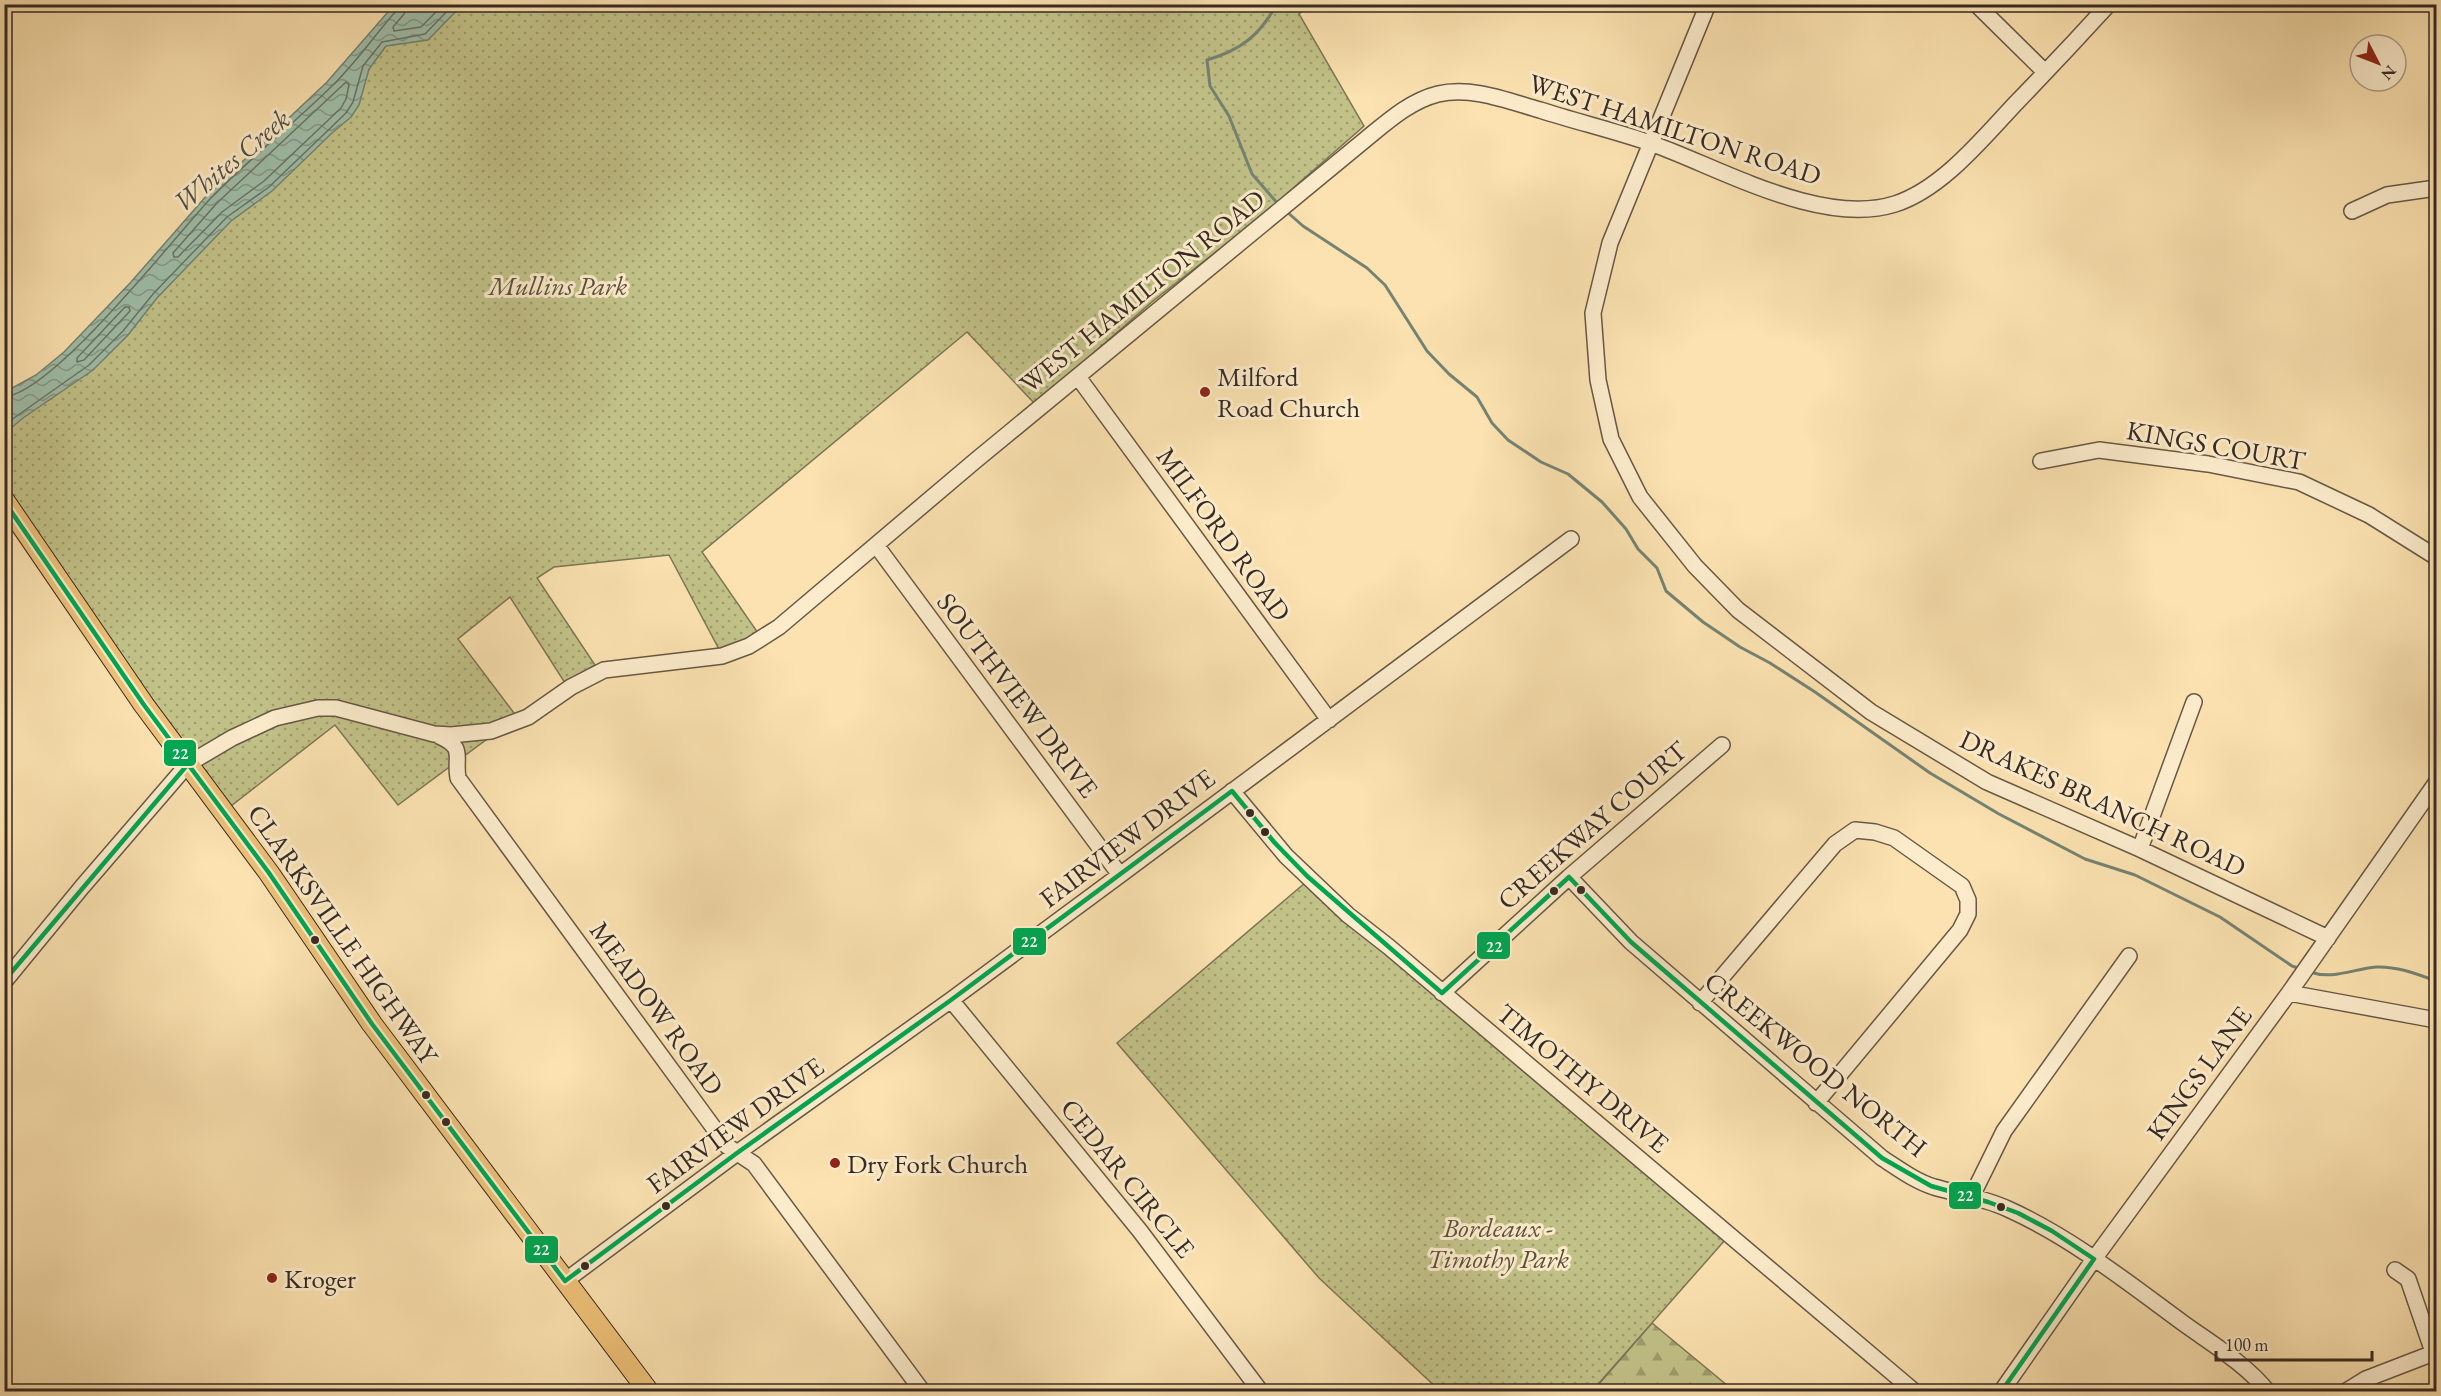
<svg xmlns="http://www.w3.org/2000/svg" width="2441" height="1396" font-family="'EB Garamond',serif">
<style>
.forest{fill:url(#forest-firs);stroke:#7c7656;stroke-width:1.5}
.park{fill:url(#park-dots);stroke:#7c7656;stroke-width:1.5}
.water{fill:url(#water-waves);stroke:#758373;stroke-width:1.5}
.lines{fill:none;stroke-linecap:round;stroke-linejoin:round}
.shore{stroke:#6b7466;stroke-width:1.5}
.stream{stroke:#758373;stroke-width:3}
.minor-casing{stroke:#685846;stroke-width:18}
.major-casing{stroke:#372a23;stroke-width:22}
.minor{stroke:#fceccc;stroke-width:15}
.major{stroke:#eec178;stroke-width:20}
.bus-1-casing{stroke:#fceccc;stroke-width:9}
.bus-1{stroke:#00a651;stroke-width:4.5}
.poi-dot{fill:#8f2418;stroke:#fceccc;stroke-width:2}
.bus-dot{fill:#372a23;stroke:#fceccc;stroke-width:2}
.labels{text-anchor:middle;dominant-baseline:central;stroke-width:6;stroke-linejoin:round;paint-order:stroke}
.street-label{font-size:27px;fill:#372a23;stroke:#fceccc}
.park-label{font-size:27px;font-style:italic;fill:#5a503c;stroke:#fceccc}
.poi-label{font-size:27px;fill:#372a23;stroke:#fceccc;text-anchor:start}
.water-label{font-size:28px;font-style:italic;fill:#514f44;stroke:#fceccc}
.line-badge{stroke:#fceccc;stroke-width:2}
.badge-label{font-size:16px;text-anchor:middle;font-weight:bold;fill:#fff}
</style>
<defs>
<pattern id="forest-firs" width="22" height="20" patternUnits="userSpaceOnUse" patternTransform="scale(1.5)"><rect width="22" height="20" fill="#c2c288"/><path d="M5 1l3.5 6h-7zM16 11l3.5 6h-7z" fill="#9e9e6f"/></pattern>
<pattern id="park-dots" width="8" height="8" patternUnits="userSpaceOnUse" patternTransform="scale(1.5)"><rect width="8" height="8" fill="#c2c288"/><path d="M2 2h.1M6 6h.1" fill="none" stroke="#9e9e6f" stroke-width="1.8" stroke-linecap="round"/></pattern>
<pattern id="water-waves" width="16" height="10" patternUnits="userSpaceOnUse" patternTransform="scale(1.5)"><rect width="16" height="10" fill="#9fbea9"/><path d="M0 5q4-4 8 0t8 0" fill="none" stroke="#829b89"/></pattern>
</defs>
<rect width="100%" height="100%" fill="#fbe2b0"/>
<filter id="stains"><feTurbulence type="fractalNoise" baseFrequency=".00333" numOctaves="4"/><feColorMatrix values="0 0 0 0 .2 0 0 0 0 .09 0 0 0 0 .02 0 0 0 .5 -.17"/></filter>
<radialGradient id="worn" r=".72"><stop offset=".6" stop-color="#630" stop-opacity="0"/><stop offset="1" stop-color="#630" stop-opacity=".3"/></radialGradient>
<path class="forest" d="M1652 1323 1734 1391 1592 1392Z"/>
<path class="park" d="M437 5H1309L1299 14 1364 126 1253 223 1153 301 1035 404 967 332 702 552 758 633 747 640 720 651 669 555 554 567 537 578 595 665 565 683 510 597 458 639 517 717 398 805 335 725 231 806 5 499 4 424 383 42Z
M1305 883 1725 1240 1592 1391H1440L1319 1278 1117 1043Z"/>
<path class="water" d="M394 5H462L428 40 386 46 369 69 359 105 351 117 332 133 272 191 231 221 157 298 128 335 93 370 23 418 5 433V392L36 375 64 352 131 282 208 194 327 82Z"/>
<g class="lines">
<path class="shore" d="M406 4 404 14 393 27 394 31 421 27 444 4
M346 82 349 85 346 99 341 108 264 181 222 212 178 257H174L173 253 217 203Z
M125 307H129L130 311 84 360 77 362V358Z
M4 397C54 392 172 240 210 199 248 160 292 125 331 87 355 64 374 36 396 11L398 4
M4 425 89 365 123 331 153 294 227 217 269 187 346 113 353 102 363 66 382 42 425 34 454 4"/>
<path class="stream" d="M1277 4C1259 36 1241 50 1207 60L1210 86 1229 116 1252 174 1279 205
M1286 211 1303 226 1367 268 1385 285 1427 351 1449 374 1477 397 1492 423 1508 440 1541 462 1568 474 1602 502 1626 529 1638 549 1657 568 1666 591 1703 622 1740 647 1770 663 1815 692 1930 773 1999 814 2085 859 2135 875 2220 917 2292 966 2301 969
M2310 972C2333 980 2353 969 2376 967 2397 966 2417 974 2436 981"/>
<g class="minor-casing">
<path id="minor" d="M1708 4 1610 243 1593 313 1598 380 1611 439 1640 497 1695 566 1738 610 1871 712 1987 782 2140 849 2328 938
M1976 4 2045 72
M2352 211 2387 195 2436 188
M1078 377 1329 720
M2041 461 2099 450 2208 464 2299 482 2369 515 2436 557
M876 545 1120 875
M439 736C466 748 454 756 458 778L727 1146 754 1164 923 1392
M1232 791 1286 856 1348 915 1389 947 1915 1392
M2140 849 2194 702
M1569 877 1631 942 1882 1158C1899 1169 1915 1181 1934 1187 1959 1194 1984 1198 2008 1209 2072 1238 2127 1282 2183 1323 2212 1344 2246 1364 2268 1392
M4 982 82 887 188 764 232 738 275 718 318 708H336L434 734 451 735 491 731 528 717 571 687 604 670 722 656 749 646 779 627 975 461 1366 139C1388 121 1410 101 1438 94 1472 86 1508 101 1540 110 1577 122 1616 131 1653 144 1722 169 1822 227 1895 204 1942 189 1983 138 2016 103 2047 71 2078 38 2109 4
M1442 993 1569 877 1722 745
M2289 993 2436 1020
M951 1000 1140 1231 1261 1392
M1700 1003 1835 844 1855 830 1875 832 1894 838 1962 886 1968 900V914L1960 930 1816 1103
M1972 1196 2004 1131 2129 956
M2395 1270 2408 1279 2433 1352
M565 1281 737 1153 951 1000 1120 875 1571 539
M2001 1392 2094 1259 2289 993 2436 783
M2345 1392 2366 1379 2436 1352"/>
</g>
<g class="major-casing">
<path id="major" d="M4 500 144 705 269 873 372 1024 649 1392"/>
</g>
<use href="#minor" class="minor"/>
<use href="#major" class="major"/>
<g class="bus-1-casing">
<path id="bus-1" d="M4 501 144 705 269 873 372 1024 565 1281 737 1153 951 1000 1232 791 1274 842 1307 876 1442 993 1569 877 1631 942 1882 1158 1931 1186 1988 1202 2018 1213 2052 1231 2094 1259 2001 1392
M4 981 188 764"/>
</g>
<use href="#bus-1" class="bus-1"/>
</g>
<g class="poi-dot">
<circle cx="1205" cy="392" r="6"/>
<circle cx="835" cy="1163" r="6"/>
<circle cx="272" cy="1278" r="6"/>
</g>
<g class="bus-dot">
<circle cx="1250" cy="813" r="5"/>
<circle cx="1265" cy="832" r="5"/>
<circle cx="1581" cy="890" r="5"/>
<circle cx="1554" cy="891" r="5"/>
<circle cx="315" cy="940" r="5"/>
<circle cx="426" cy="1095" r="5"/>
<circle cx="446" cy="1122" r="5"/>
<circle cx="666" cy="1206" r="5"/>
<circle cx="2001" cy="1207" r="5"/>
<circle cx="585" cy="1266" r="5"/>
</g>
<g class="labels">
<g class="street-label">
<text transform="translate(1675 129) rotate(18)">WEST HAMILTON ROAD</text>
<text transform="translate(1142 291) rotate(-39)">WEST HAMILTON ROAD</text>
<text transform="translate(2216 445) rotate(10)">KINGS COURT</text>
<text transform="translate(1224 534) rotate(54)">MILFORD ROAD</text>
<text transform="translate(1018 695) rotate(53)">SOUTHVIEW DRIVE</text>
<text transform="translate(2103 803) rotate(25)">DRAKES BRANCH ROAD</text>
<text transform="translate(1592 825) rotate(-41)">CREEKWAY COURT</text>
<text transform="translate(1127 838) rotate(-37)">FAIRVIEW DRIVE</text>
<text transform="translate(343 934) rotate(55)">CLARKSVILLE HIGHWAY</text>
<text transform="translate(657 1008) rotate(54)">MEADOW ROAD</text>
<text transform="translate(1816 1064) rotate(39)">CREEKWOOD NORTH</text>
<text transform="translate(2199 1073) rotate(-54)">KINGS LANE</text>
<text transform="translate(1583 1078) rotate(40)">TIMOTHY DRIVE</text>
<text transform="translate(735 1125) rotate(-36)">FAIRVIEW DRIVE</text>
<text transform="translate(1128 1178) rotate(51)">CEDAR CIRCLE</text>
</g>
<g class="park-label">
<text x="558" y="285">Mullins Park</text>
<text x="1498" y="1227">Bordeaux -<tspan x="1498" dy="31">Timothy Park</tspan></text>
</g>
<g class="poi-label">
<text x="1217" y="376">Milford<tspan x="1217" dy="31">Road Church</tspan></text>
<text x="847" y="1163">Dry Fork Church</text>
<text x="284" y="1278">Kroger</text>
</g>
<g class="water-label">
<text transform="translate(231 160) rotate(-40)">Whites Creek</text>
</g>
</g>
<g class="line-badge">
<rect x="163" y="739" width="34" height="28" rx="6" fill="#00a651"/>
<rect x="1012" y="927" width="35" height="29" rx="6" fill="#00a651"/>
<rect x="1476" y="931" width="35" height="29" rx="6" fill="#00a651"/>
<rect x="1948" y="1181" width="34" height="29" rx="6" fill="#00a651"/>
<rect x="524" y="1235" width="35" height="29" rx="6" fill="#00a651"/>
</g>
<g class="badge-label">
<text x="180" y="759">22</text>
<text x="1029" y="947">22</text>
<text x="1494" y="952">22</text>
<text x="1965" y="1201">22</text>
<text x="541" y="1255">22</text>
</g>
<rect width="2441" height="1396" fill="none" stroke="#fbe2b0" stroke-width="24"/>
<rect x="6" y="6" width="2429" height="1384" fill="none" stroke="#372a23" stroke-width="3"/>
<rect x="12" y="12" width="2417" height="1372" fill="none" stroke="#372a23" stroke-width="1.5"/>
<g transform="translate(2378 63) rotate(132)"><circle r="28" fill="#fceccc" stroke="#ad9e88" stroke-width="1.5"/>
<path d="M0-4.5L10 22L0 15L-10 22Z" fill="#8f2418"/>
<text y="-9" font-size="16" font-weight="bold" text-anchor="middle" fill="#372a23">N</text>
</g>
<path d="M2216 1351v9h156v-9" fill="none" stroke="#372a23" stroke-width="3"/>
<text x="2225" y="1351" font-size="18" fill="#372a23" stroke="#fceccc" stroke-width="4.5" paint-order="stroke">100 m</text>
<rect width="100%" height="100%" filter="url(#stains)"/>
<rect width="100%" height="100%" fill="url(#worn)"/>
</svg>
